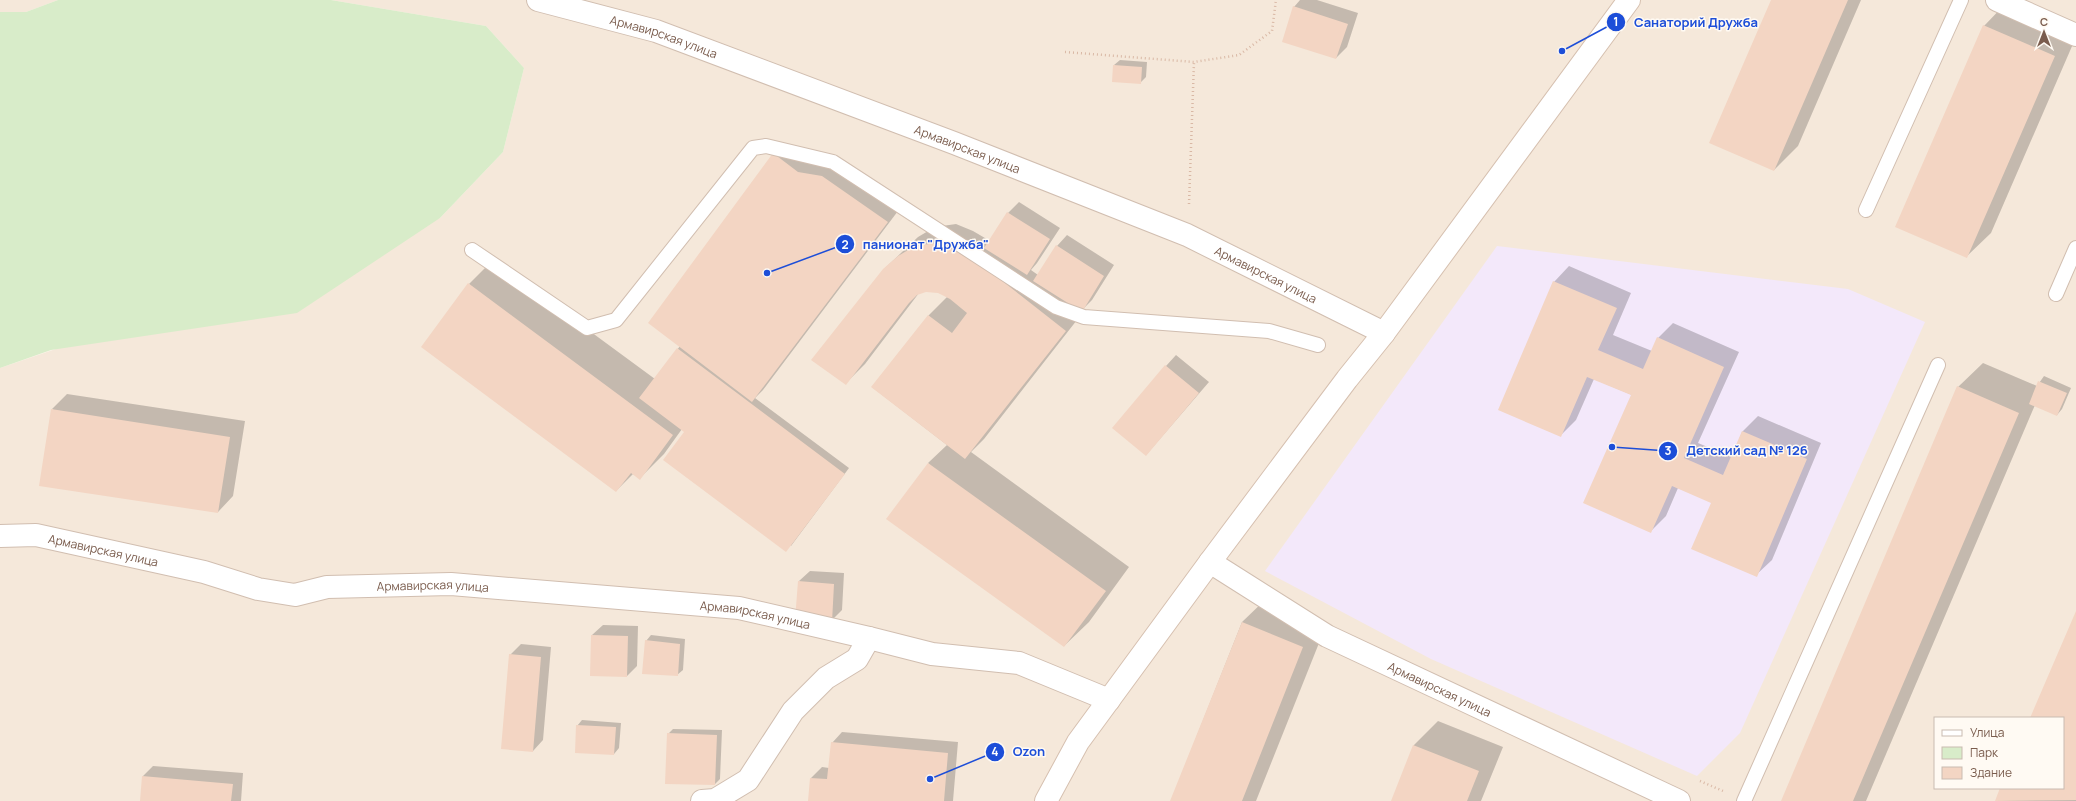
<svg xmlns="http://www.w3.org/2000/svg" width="2076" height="801" font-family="Manrope,sans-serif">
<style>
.residential{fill:#f5e8da;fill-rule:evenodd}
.education{fill:#f3e8fa}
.green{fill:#d8ecc9}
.shadow{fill:#0003}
.building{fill:#f3d5c3}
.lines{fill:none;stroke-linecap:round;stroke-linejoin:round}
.service-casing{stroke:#d1beb0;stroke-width:16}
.minor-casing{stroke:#d1beb0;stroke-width:24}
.secondary-casing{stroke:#d6c0b0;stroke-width:24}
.path{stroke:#d9b8a5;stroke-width:2.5;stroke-dasharray:1 3;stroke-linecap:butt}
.service{stroke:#fff;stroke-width:14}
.minor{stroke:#fff;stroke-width:22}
.secondary{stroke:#fff;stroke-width:22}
.labels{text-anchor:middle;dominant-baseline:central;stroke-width:3;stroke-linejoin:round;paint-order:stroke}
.street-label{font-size:12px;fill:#7a5c4d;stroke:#fffaf3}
.leader{fill:none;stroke:#1d4ed8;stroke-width:1.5}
.callout-dot{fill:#1d4ed8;stroke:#fffaf3;stroke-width:1.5}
.mark-label{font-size:12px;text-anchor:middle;font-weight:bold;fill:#fff}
.callout-label{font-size:13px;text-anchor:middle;font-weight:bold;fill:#1d4ed8;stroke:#fffaf3;stroke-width:3;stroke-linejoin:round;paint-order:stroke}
</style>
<rect width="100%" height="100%" fill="#fdf6ec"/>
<path class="residential" d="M0 0H58L26 12H0Z
M331 0H2076V801H0V368L440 218 503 152 524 68 486 26ZM1935 718H2063V788H1935Z"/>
<path class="education" d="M1497 246 1848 289 1925 322 1740 733 1697 776 1431 659 1265 571Z"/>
<path class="green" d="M58 0H331L486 26 524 68 503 152 440 218 297 313 51 350 0 368V12H26Z"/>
<path class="shadow" d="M1300 0H1317L1358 13 1347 47 1336 58 1294 7Z
M1772 0H1861L1798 146 1774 170Z
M2008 1 2076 37 1991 233 1966 257 1984 26Z
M1120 60 1147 62 1146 77 1140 83 1114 65Z
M773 154 832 165 898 211 763 390 755 398 849 468 791 546 682 429 664 454 640 478 633 474 616 491 469 284 493 260 655 379 680 346Z
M1019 202 1060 228 1037 263 1031 270 1038 275 1057 246 1067 235 1114 265 1092 300 1082 310 1084 311 984 439 971 452 1129 567 1089 622 1064 646 928 463 947 445 872 387 929 315 947 297 939 292 926 291 919 293 865 364 846 383 884 269 918 237 935 227 956 224 973 231 990 241 1008 213Z
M1569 266 1631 293 1613 335 1652 351 1658 338 1673 323 1739 352 1698 443 1732 457 1742 432 1758 416 1821 443 1772 560 1756 575 1712 502 1678 488 1666 516 1650 532 1632 395 1594 379 1576 420 1561 435 1554 282Z
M1176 355 1209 382 1146 455 1166 366Z
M1983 363 2037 386 2044 376 2071 388 2062 409 2057 415 2035 405 1866 801H1782L1958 387Z
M67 394 245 421 233 496 218 512 52 409Z
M810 571 844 573 842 610 831 621 799 581Z
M1267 598 1327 623 1256 801H1171L1242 622Z
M2076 614V801H1996L2001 788H2063V718H2031Z
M603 625 638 626 637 666 627 676 592 635Z
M651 635 685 639 683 670 677 675 646 641Z
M521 644 551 647 543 740 533 751 510 655Z
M582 720 621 723 619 748 614 754 577 726Z
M1438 721 1503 747 1481 801H1392L1414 745Z
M673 729 722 730 720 779 715 784 668 734Z
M842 732 958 742 953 801H809L811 778 822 767 829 768 832 743Z
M153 766 243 773 241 801H141L143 776Z"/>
<path class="building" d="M1771 0H1848L1774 171 1709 143Z
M1293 6 1348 24 1336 59 1282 42Z
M1983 25 2055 56 1967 258 1895 227Z
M1113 65 1142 67 1141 84 1112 82Z
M773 153 798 172 822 176 888 222 752 402 648 323Z
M1007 212 1050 239 1027 275 984 248Z
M936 243 954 250 996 276 1066 331 965 459 871 387 928 315 952 333 967 313 950 299 938 293 926 292 917 295 909 303 846 385 811 360 883 269 898 256 915 246Z
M1056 245 1104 276 1082 312 1033 281Z
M1553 281 1617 308 1598 350 1643 369 1657 337 1724 367 1684 458 1723 475 1742 431 1807 459 1757 577 1691 549 1711 503 1672 486 1651 533 1583 503 1631 395 1587 377 1561 437 1498 410Z
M468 283 673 435 640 480 631 473 616 492 421 347Z
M677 348 845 474 786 552 663 460 684 432 639 398Z
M1165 365 1199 393 1146 456 1112 428Z
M2038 381 2067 393 2057 416 2029 404Z
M1957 386 2019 413 1853 801H1781Z
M51 409 230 437 218 513 39 486Z
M928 463 1106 591 1064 647 886 519Z
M798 581 834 584 832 622 795 620Z
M2076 611V800L1995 801 2000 788H2063V718H2030Z
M1242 622 1303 647 1242 801H1170Z
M591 635 628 636 627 677 590 676Z
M645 640 680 644 678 676 642 674Z
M509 654 541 657 533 752 501 749Z
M576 725 616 727 614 755 575 753Z
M667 733 717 735 715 785 665 784Z
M831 742 948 753 944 801H808L810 778 827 779Z
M1413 745 1479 771 1467 801H1391Z
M142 776 233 784 231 801H140Z"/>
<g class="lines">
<g class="service-casing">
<path id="service" d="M1866 210 1961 0
M472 250 587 328 616 320 753 148 766 146 833 162 1056 307 1084 317 1269 331 1318 345
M2056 294 2076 248
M1744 801 1938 365"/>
</g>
<g class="minor-casing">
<g id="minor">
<path id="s1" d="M538 0 656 31 954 143 1187 235 1384 333"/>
<path d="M1997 0 2076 35"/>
<path id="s2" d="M0 536 36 535 204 572 258 589 295 595 327 587 451 584 739 608 869 638 932 654 1019 663 1109 700"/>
<path id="s3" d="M1210 562 1327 636 1679 801"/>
<path d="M702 801 715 800 748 780 793 711 826 678 857 659 869 638"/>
</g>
</g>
<g class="secondary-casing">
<path id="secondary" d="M1046 801 1078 742 1210 562 1347 379 1384 333 1629 0"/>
</g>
<path class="path" d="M1065 52 1194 62 1239 55 1272 31 1276 0
M1189 204 1194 62
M1700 781 1723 791"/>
<use href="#service" class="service"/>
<use href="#minor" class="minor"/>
<use href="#secondary" class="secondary"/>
</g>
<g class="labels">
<g class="street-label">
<text stroke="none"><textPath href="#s1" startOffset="131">Армавирская улица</textPath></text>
<text stroke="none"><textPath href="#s1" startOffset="455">Армавирская улица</textPath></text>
<text stroke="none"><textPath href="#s1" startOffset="779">Армавирская улица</textPath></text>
<text stroke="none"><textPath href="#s2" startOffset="105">Армавирская улица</textPath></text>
<text stroke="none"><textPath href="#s2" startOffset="441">Армавирская улица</textPath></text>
<text stroke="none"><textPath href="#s2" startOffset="765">Армавирская улица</textPath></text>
<text stroke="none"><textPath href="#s3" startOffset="263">Армавирская улица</textPath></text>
</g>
</g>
<path class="leader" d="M1562 51L1616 22M767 273L845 244M1612 447L1668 451M930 779L995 752"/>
<g class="callout-dot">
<circle cx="1562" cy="51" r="4"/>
<circle cx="767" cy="273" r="4"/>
<circle cx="1612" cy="447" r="4"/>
<circle cx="930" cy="779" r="4"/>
<circle cx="1616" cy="22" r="10"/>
<circle cx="845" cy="244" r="10"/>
<circle cx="1668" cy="451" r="10"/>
<circle cx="995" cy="752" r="10"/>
</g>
<g class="mark-label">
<text x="1616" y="26">1</text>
<text x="845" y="249">2</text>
<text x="1668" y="455">3</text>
<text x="995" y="756">4</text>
</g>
<g class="callout-label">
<text x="1696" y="27">Санаторий Дружба</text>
<text x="926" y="249">панионат "Дружба"</text>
<text x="1747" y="455">Детский сад № 126</text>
<text x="1029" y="756">Ozon</text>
</g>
<rect x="1934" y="717" width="130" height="72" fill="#fffaf3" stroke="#cabbb1"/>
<rect x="1942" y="730" width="20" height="6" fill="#ffffff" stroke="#cabbb1"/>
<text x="1970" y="737" font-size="12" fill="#7a5c4d">Улица</text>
<rect x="1942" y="747" width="20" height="12" fill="#d8ecc9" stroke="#cabbb1"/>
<text x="1970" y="757" font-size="12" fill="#7a5c4d">Парк</text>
<rect x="1942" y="767" width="20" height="12" fill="#f3d5c3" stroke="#cabbb1"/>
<text x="1970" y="777" font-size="12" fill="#7a5c4d">Здание</text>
<g transform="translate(2044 32)" stroke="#fffaf3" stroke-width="3" paint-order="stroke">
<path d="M0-3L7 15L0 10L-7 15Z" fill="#7a5c4d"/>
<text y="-6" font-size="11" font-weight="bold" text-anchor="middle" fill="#7a5c4d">С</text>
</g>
</svg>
